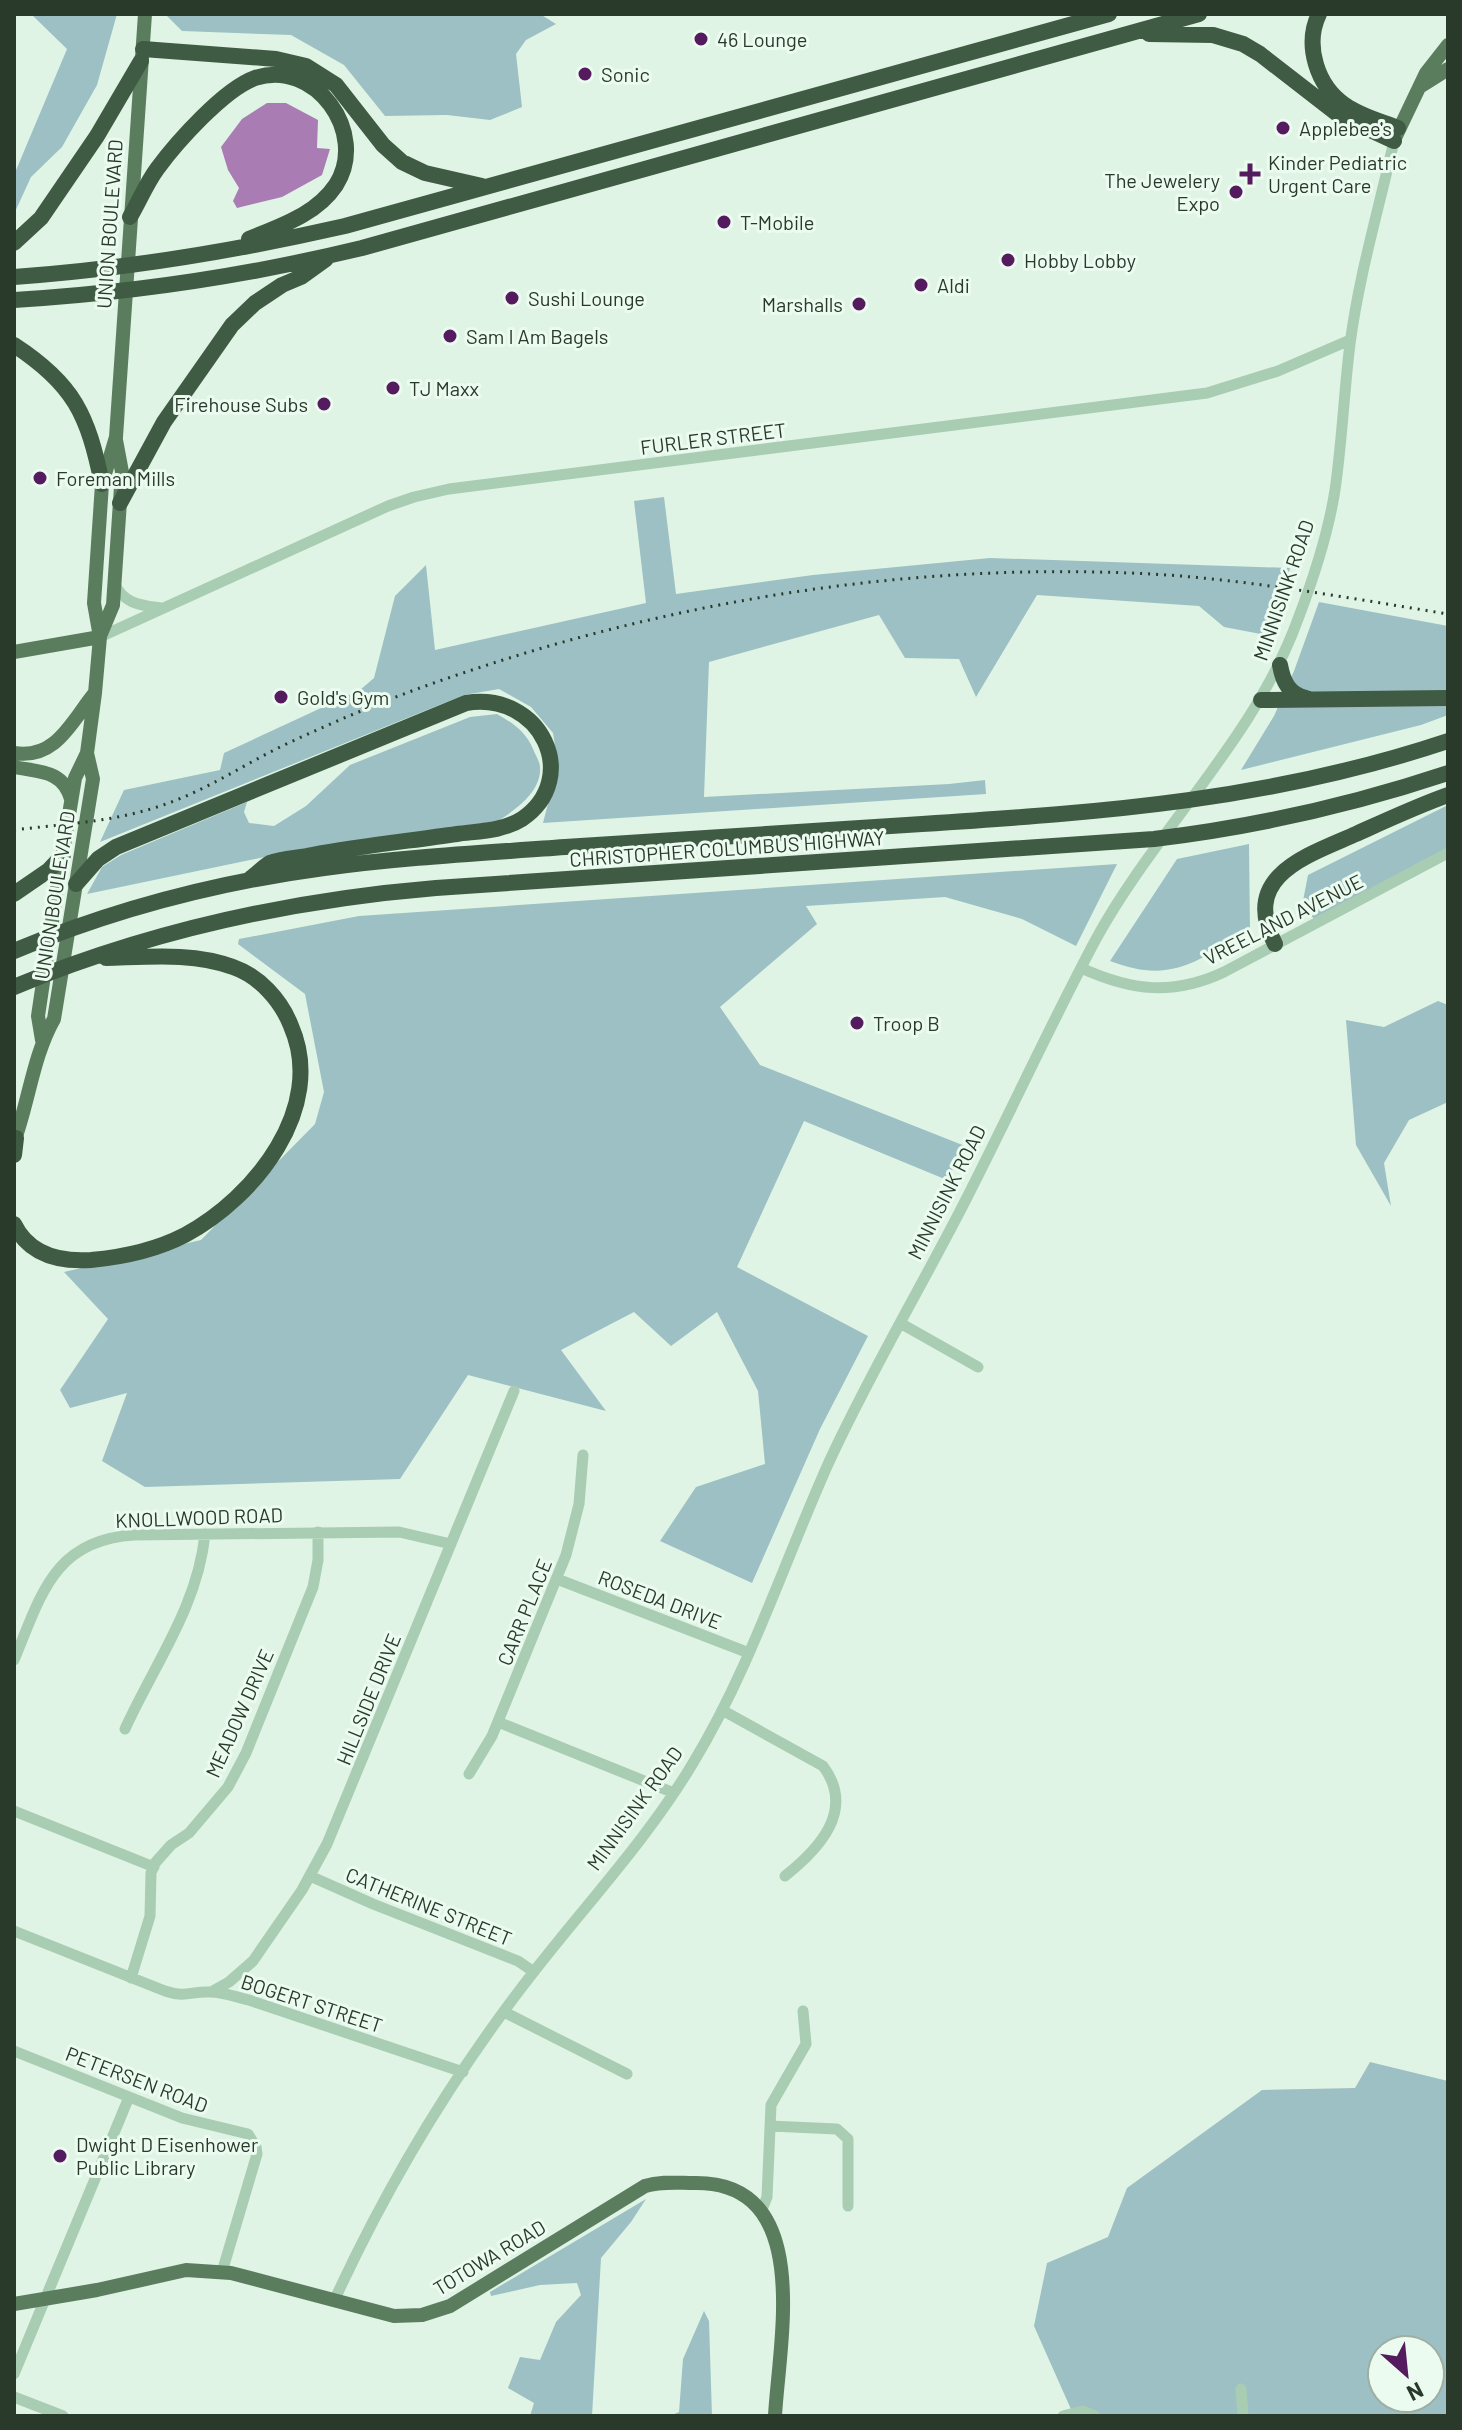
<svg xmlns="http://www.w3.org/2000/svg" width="1462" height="2430" font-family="Barlow,sans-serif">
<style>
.green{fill:#9dc0c4;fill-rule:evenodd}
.water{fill:#a97cb3}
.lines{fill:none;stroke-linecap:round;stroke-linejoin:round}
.minor{stroke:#a9cdb2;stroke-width:11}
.major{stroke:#5a7d5e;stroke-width:14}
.highway{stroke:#405b43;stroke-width:16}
.rail{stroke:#293a2b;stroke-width:3;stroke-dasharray:2 6;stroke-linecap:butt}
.poi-dot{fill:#541c5e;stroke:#ecfbf0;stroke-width:3}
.labels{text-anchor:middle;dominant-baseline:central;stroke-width:6;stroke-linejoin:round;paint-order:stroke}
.poi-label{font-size:20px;fill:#293a2b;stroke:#ecfbf0;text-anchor:start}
.street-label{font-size:20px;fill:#293a2b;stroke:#ecfbf0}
</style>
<rect width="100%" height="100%" fill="#dff4e5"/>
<path class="green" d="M31 14H117L97 85 62 147 31 177 14 214V175L67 49Z
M165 14H540L556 24 526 40 516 54 522 107 490 120 447 115 385 116 344 65 291 35 182 31Z
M664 497 676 594 813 575 990 558 1290 568 1279 607 1266 635 1224 627 1199 606 1037 595 976 697 959 659 905 658 879 615 709 662 704 797 949 784 985 780 986 794 543 823 558 765 553 733 531 707 499 689 464 695 100 842 124 790 220 770 224 753 360 690 374 678 395 596 426 565 435 650 646 603 634 501Z
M1319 602 1448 626V715L1421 725 1241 770 1274 716 1294 671Z
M497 714C513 723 526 732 533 749 535 754 540 762 540 767 542 792 515 810 498 821L298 850 87 894 102 867 121 855 247 802 244 812 249 823 274 826 306 806 350 765 470 717Z
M1448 805V857L1318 923 1302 906 1308 875Z
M1249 844 1250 932C1196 960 1172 985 1110 961L1177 859Z
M1117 864 1076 946 1022 919 945 897 806 906 817 924 720 1007 760 1065 965 1146 947 1180 804 1121 737 1267 868 1336 820 1429 752 1583 660 1541 696 1487 765 1464 758 1391 717 1312 671 1346 634 1312 561 1350 606 1411 468 1375 400 1479 145 1487 102 1461 127 1393 70 1408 60 1390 108 1319 64 1272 201 1240 315 1124 324 1092 305 994 238 944 239 939 359 916Z
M1438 1001 1448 1005V1102L1409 1120 1384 1163 1391 1206 1356 1145 1346 1020 1384 1027Z
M1370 2062 1448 2081V2416H1074L1034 2326 1047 2263 1108 2237 1127 2188 1262 2090 1355 2088ZM1382 2350H1430V2398H1382Z
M646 2199 631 2222 601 2258 592 2416H530L534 2403 508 2388 520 2357 540 2360 556 2322 581 2295 577 2283 540 2285 491 2296 490 2292Z
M704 2311 709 2321 712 2416H670L679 2412 683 2359Z"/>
<path class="water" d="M267 103H286L318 120 317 148 330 149 322 175 282 197 237 208 233 201 239 188 228 170 221 147 242 119Z"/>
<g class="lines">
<path class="minor" d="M114 583C124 604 140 605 161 608
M100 637 388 506 414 497 449 489 1207 393 1278 371 1350 340
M1081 968C1132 991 1173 996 1224 972L1448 853
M900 1323 978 1367
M557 1579 749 1653
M14 1660C41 1596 53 1540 134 1535L399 1532 451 1544
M722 1710 823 1766C856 1810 819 1849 785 1876
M498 1722 674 1793
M125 1729C154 1665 198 1606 205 1534
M469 1774 492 1736 566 1555 579 1504 583 1455
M14 1811 154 1867
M310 1876 373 1904 518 1961 534 1972
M14 1931 165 1991C186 1998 191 1991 210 1992 223 1992 236 1997 249 2000L463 2072
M131 1978 150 1916 151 1873 155 1863 171 1845 189 1833 228 1787 246 1753 313 1587 318 1560V1532
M211 1992 229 1982 253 1961 302 1890 327 1844 514 1391
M504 2012 627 2074
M14 2051 182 2118 248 2134 256 2147 257 2154 222 2272
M770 2126 837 2129 848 2139V2206
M761 2212 767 2197 771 2105 806 2044 803 2011
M334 2301C385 2190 448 2084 522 1987 578 1913 646 1842 693 1763 750 1669 784 1562 829 1462 868 1377 916 1296 959 1213 1006 1122 1048 1029 1096 939 1157 828 1254 740 1298 619 1314 577 1328 535 1335 490 1342 442 1344 392 1350 344 1359 275 1379 208 1394 141
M14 2374 129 2097
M1241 2389 1243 2416
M14 2397 63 2416
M1063 2416 1082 2411 1095 2416"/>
<path class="major" d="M1421 86 1448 69
M1395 138 1426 73 1448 45
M100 636 113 605 122 472 116 440
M14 652 100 637
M14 753C56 760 72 721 94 694
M14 767C39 772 63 770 71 799
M42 1040 38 1016 57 888 75 778 87 753 95 693 100 637 94 603 102 484 116 437 145 14
M14 1142C29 1101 33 1056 54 1019L93 779 87 753
M14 2304 97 2290 186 2270 231 2273 394 2316 422 2315 450 2306 645 2186C661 2181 678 2183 694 2183 815 2181 779 2341 775 2416"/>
<path class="highway" d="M1319 14C1304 45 1317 86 1345 105 1360 116 1380 121 1398 128
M1149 34 1213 35 1243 44 1260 54 1340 116 1394 141
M143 49 276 59 306 66 336 85 383 145 402 162 425 173 482 186
M130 217C139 202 146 184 157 169 176 143 224 89 255 78 315 58 369 133 336 185 316 215 280 226 249 239
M14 243 41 218 97 136 141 61
M14 277C126 269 235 251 345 226L1109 14
M14 300C132 293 247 276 362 248L1199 14
M14 345C74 384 88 415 102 484
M120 503 164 422 232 325 255 303 282 285 301 277 326 259
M1280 665C1283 682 1289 694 1306 698
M1261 700 1448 698
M76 884 98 859 116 847 466 703C541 691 582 778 522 819 503 831 479 831 457 834 409 841 360 846 312 855 299 858 282 858 270 863 263 867 257 874 251 878
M14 894 49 870 63 855
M1275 944C1240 876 1306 856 1356 834 1387 820 1417 806 1448 795
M14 951C112 910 219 882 324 868 404 857 484 853 565 847 684 840 803 832 922 824 1107 812 1271 800 1448 741
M14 987C149 931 291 900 436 888L1154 839C1254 827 1352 805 1448 773
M14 1155 16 1138
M14 1224C29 1255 60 1262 91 1260 124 1257 156 1250 185 1235 254 1198 327 1108 291 1026 281 1000 259 976 233 967 193 952 147 957 106 958"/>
<path class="rail" d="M14 830C63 824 113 822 160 806 203 792 240 767 280 747 341 718 402 693 466 672 692 596 930 560 1168 575 1262 582 1355 599 1448 614"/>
</g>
<g class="poi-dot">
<circle cx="701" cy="39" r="8"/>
<circle cx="585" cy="74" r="8"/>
<circle cx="1283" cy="128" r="8"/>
<path d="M1246 162h8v8h8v8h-8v8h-8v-8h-8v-8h8z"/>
<circle cx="1236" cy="192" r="8"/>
<circle cx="724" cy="222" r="8"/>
<circle cx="1008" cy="260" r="8"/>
<circle cx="921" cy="285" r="8"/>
<circle cx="512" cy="298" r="8"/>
<circle cx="859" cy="304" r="8"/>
<circle cx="450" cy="336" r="8"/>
<circle cx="393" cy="388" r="8"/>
<circle cx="324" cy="404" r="8"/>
<circle cx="40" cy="478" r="8"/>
<circle cx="281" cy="697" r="8"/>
<circle cx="857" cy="1023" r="8"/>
<circle cx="60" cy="2156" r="8"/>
</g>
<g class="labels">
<g class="poi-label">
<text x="717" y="39">46 Lounge</text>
<text x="601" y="74">Sonic</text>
<text x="1299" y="128">Applebee's</text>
<text x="1268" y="162">Kinder Pediatric<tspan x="1268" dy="23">Urgent Care</tspan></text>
<text x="1220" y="180" text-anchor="end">The Jewelery<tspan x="1220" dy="23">Expo</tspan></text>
<text x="740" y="222">T-Mobile</text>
<text x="1024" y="260">Hobby Lobby</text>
<text x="937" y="285">Aldi</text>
<text x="528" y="298">Sushi Lounge</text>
<text x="843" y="304" text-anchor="end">Marshalls</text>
<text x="466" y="336">Sam I Am Bagels</text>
<text x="409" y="388">TJ Maxx</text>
<text x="308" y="404" text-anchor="end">Firehouse Subs</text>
<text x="56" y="478">Foreman Mills</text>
<text x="297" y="697">Gold's Gym</text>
<text x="873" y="1023">Troop B</text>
<text x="76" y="2144">Dwight D Eisenhower<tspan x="76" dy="23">Public Library</tspan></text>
</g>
<g class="street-label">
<text transform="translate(109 224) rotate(-86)">UNION BOULEVARD</text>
<text transform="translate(713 438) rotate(-7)">FURLER STREET</text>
<text transform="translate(1283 590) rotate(-71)">MINNISINK ROAD</text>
<text transform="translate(727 848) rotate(-4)">CHRISTOPHER COLUMBUS HIGHWAY</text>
<text transform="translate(54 895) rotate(-81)">UNION BOULEVARD</text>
<text transform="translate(1283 919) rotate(-27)">VREELAND AVENUE</text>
<text transform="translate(946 1192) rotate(-63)">MINNISINK ROAD</text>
<text transform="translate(199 1517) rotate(-2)">KNOLLWOOD ROAD</text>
<text transform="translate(660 1599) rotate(21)">ROSEDA DRIVE</text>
<text transform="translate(524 1612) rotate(-68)">CARR PLACE</text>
<text transform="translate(368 1699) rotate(-68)">HILLSIDE DRIVE</text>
<text transform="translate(239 1713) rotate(-66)">MEADOW DRIVE</text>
<text transform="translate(634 1808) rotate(-54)">MINNISINK ROAD</text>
<text transform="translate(429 1906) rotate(22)">CATHERINE STREET</text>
<text transform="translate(312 2003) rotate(18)">BOGERT STREET</text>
<text transform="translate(137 2079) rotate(21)">PETERSEN ROAD</text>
<text transform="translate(489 2257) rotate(-31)">TOTOWA ROAD</text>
</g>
</g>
<rect width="1462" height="2430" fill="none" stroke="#293a2b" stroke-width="32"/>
<g transform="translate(1406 2374) rotate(153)"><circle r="38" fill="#ecfbf0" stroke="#9eaea1" stroke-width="2"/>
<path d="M0-6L14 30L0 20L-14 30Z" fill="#541c5e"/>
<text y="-12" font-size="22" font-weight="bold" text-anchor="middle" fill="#293a2b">N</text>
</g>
</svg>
